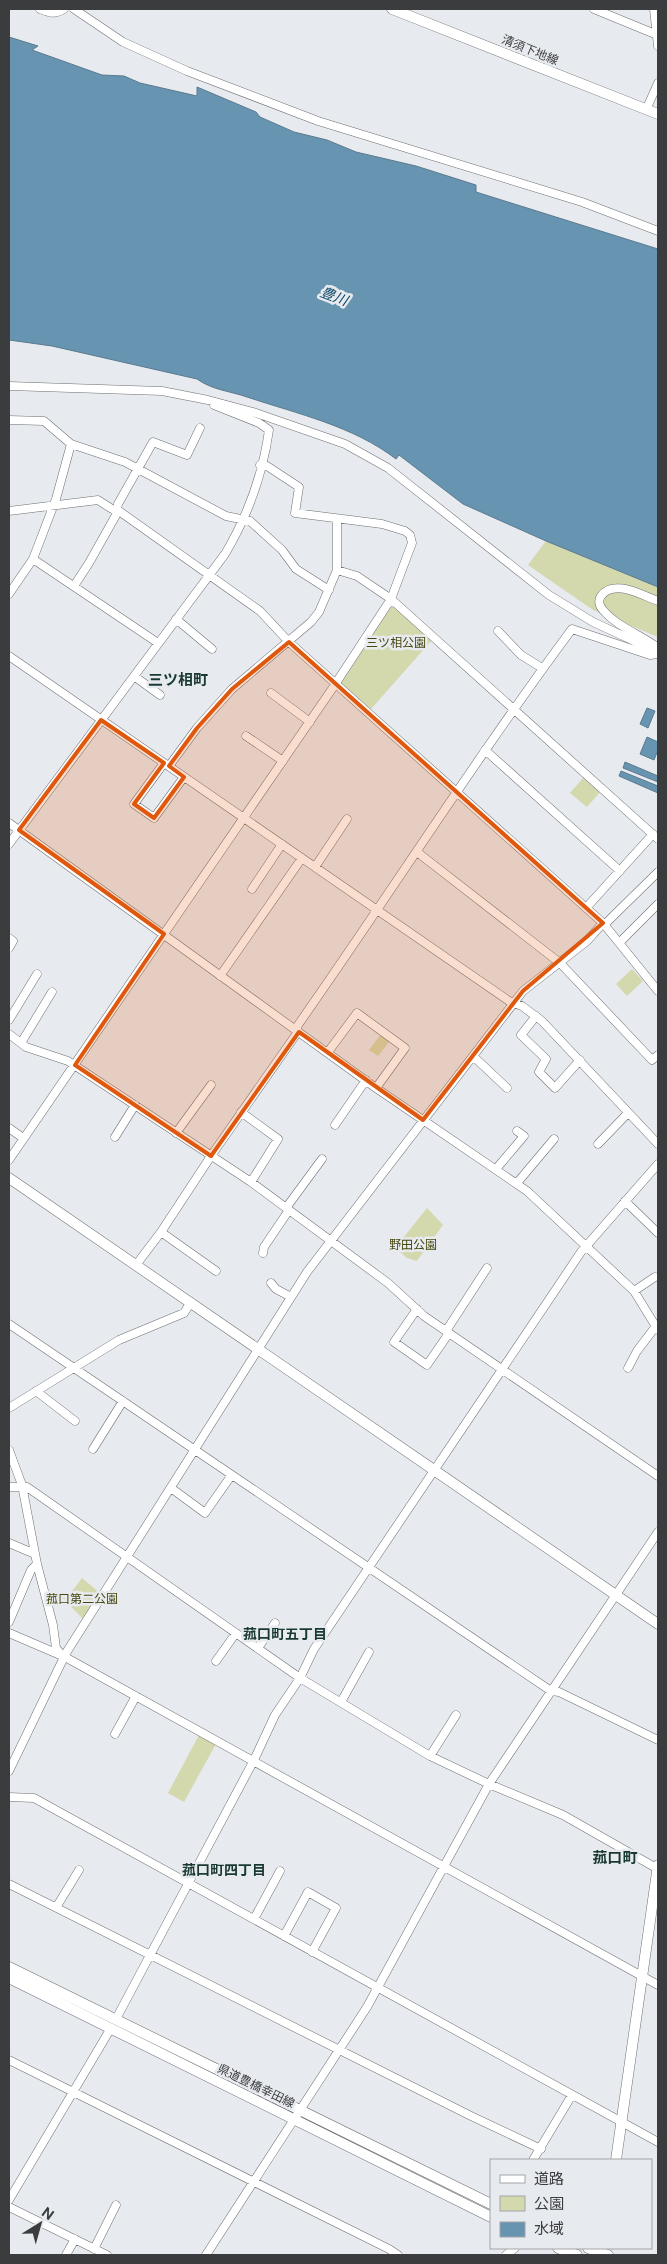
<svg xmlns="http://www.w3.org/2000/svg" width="667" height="2264" font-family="'Public Sans','Noto Sans JP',sans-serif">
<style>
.green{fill:#d4d8ad}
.water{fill:#6794b1;stroke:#5a7a8e}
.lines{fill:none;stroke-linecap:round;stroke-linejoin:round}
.street-casing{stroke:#6d6f72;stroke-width:9}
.secondary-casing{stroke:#6d6f72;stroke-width:11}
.street{stroke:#fff;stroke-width:8}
.secondary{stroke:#fff;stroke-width:10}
.marked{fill:#df580e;fill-opacity:0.2;stroke:#df580e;stroke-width:4;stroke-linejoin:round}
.labels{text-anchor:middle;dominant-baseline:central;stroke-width:5;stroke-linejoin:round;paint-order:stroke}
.street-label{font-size:12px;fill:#3b3c3e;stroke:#e7eaee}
.park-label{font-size:12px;fill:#47490f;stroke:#e7eaee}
.water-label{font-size:14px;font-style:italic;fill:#0e4967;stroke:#e7eaee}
.neighbourhood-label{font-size:14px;font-weight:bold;fill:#183832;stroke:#e7eaee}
.quarter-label{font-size:15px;font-weight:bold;fill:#183832;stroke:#e7eaee}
</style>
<rect width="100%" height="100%" fill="#e7eaee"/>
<path class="green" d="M546 541 658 587V637L593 610 528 565Z
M391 607H395L432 640 371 709 339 682Z
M583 778 600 792 587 807 570 793Z
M632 969 643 981 627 996 616 984Z
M381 1034 390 1041 378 1056 369 1050Z
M427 1208 443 1225 417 1261 407 1258 395 1248Z
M82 1578 101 1594 84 1620 62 1597 74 1589Z
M199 1735 216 1744 184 1802 168 1793Z"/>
<path class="water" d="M9 37 38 46 32 50 102 75 124 76 140 83 197 96V87L256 112 260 117 294 132 327 140 356 152 416 166 476 185V192L658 249V587L546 541 463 504 399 455 396 459C353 426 298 414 247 397 230 391 212 390 197 379L52 346 9 340Z
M647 708 655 711 648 728 640 724Z
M647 737 658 742V750L654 760 640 754Z
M625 762 658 776V782L623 768Z
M621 771 658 786V793L619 776Z"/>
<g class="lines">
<g class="street-casing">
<path id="street" d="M40 9C50 13 54 15 64 9
M74 9 123 42 187 71 318 121 582 202 658 231
M594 9 655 34
M654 9 658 46
M646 110 658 83
M9 386 162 391 208 400 253 412 345 444 388 468 549 595 593 622 658 652
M9 420 44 421 71 444 125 462 226 516 250 521 282 550 296 569 329 590
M9 511 98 500 112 509 119 511 260 611 289 642 603 923 658 991
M337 519V570
M33 559 158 643
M74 586 89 563 116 515 118 504 153 442 187 455 200 428
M9 594 33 559 56 499 71 444
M176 619 212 649
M498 631 521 655 542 668
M657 647C641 635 616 626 603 610 599 606 598 600 601 596 614 578 643 596 658 601
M9 656 509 1001 522 1006 542 1021 658 1144
M134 676 160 695
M271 693 310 722
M246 736 283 761
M485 750 620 871
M164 763 134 804 154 818 184 777
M169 766 197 728 232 689 311 622 319 612 337 570 357 576 391 599 658 839
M9 823 376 1088 527 1191 634 1291 658 1330
M9 844 225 554C247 517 263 473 269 430L259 423 214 405
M417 852 560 963 652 1060 658 1055
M315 867 347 819
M252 889 282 844
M586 908 653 834
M604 925 658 872
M9 938 13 941 9 948
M620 942 658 904
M220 976 302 858
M536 1016 521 1035 546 1059 539 1072 555 1088 580 1060
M9 1020 37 974
M9 1034 26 1047 68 1061 251 1182 388 1283 424 1316 658 1476
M21 1043 52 992
M328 1052 357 1013 405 1048 376 1088
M473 1056 507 1088
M241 1112 278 1139 251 1182
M335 1125 366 1080
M9 1128 23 1138
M176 1133 211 1085
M115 1137 135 1105
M598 1144 628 1113
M9 1160 332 689 391 599 412 543 410 535 405 531 382 524 295 513 299 487 267 466 260 465
M496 1169 524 1136 517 1131
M517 1183 554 1139
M625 1201 658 1233
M286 1208 322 1159
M161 1232 216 1271
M263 1253 264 1247 289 1210
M136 1265 161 1232 211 1156 295 1036 298 1025C390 894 476 758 572 629L650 655 658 654
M271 1283 276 1289 291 1297
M634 1291 655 1277
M417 1309 394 1342 427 1365 449 1333
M9 1324 551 1691 559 1692 658 1740
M446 1331 487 1268
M628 1368 637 1351 656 1326
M36 1391 75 1421
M9 1408 119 1340 184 1313 191 1302
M93 1449 123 1401
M9 1450 22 1485 37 1564 53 1625 56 1648 61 1654
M9 1487H27L300 1678 430 1756 489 1784 563 1815 658 1869
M171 1488 205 1513 231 1476
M9 1543 35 1554
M9 1622 31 1570 37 1564
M9 1633 65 1657 658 1985
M258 1648 275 1623
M216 1661 236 1633
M341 1702 369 1652
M115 1734 136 1696
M430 1756 456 1715
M9 1771 66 1653 307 1272 523 991 587 941 603 923
M9 1797 34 1798 658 2142
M9 1884 471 2116 541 2149
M57 1906 79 1870
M254 1919 280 1871
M284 1936 308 1892 336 1908 312 1952
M116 2019 254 1760 275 1715 300 1678 314 1649 581 1252 658 1164
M9 2060 389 2249 398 2255
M533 2160 572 2095
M9 2200 111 2028
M9 2207 107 2255
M94 2249 116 2205
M66 2255 75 2239
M206 2255 367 2007 489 1784 658 1532
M506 2255 515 2248"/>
</g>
<g class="secondary-casing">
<path id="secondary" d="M392 9 658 114
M9 1178 658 1624
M9 1967 491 2204
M9 1978 491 2217
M616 2160 658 1865
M558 2248 577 2255
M588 2248 608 2255"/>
</g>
<use href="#street" class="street"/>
<use href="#secondary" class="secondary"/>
</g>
<path class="marked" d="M289 642 603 923 523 991 423 1120 299 1032 211 1156 75 1065 164 934 19 830 101 720 164 763 134 804 154 818 184 777 169 766 197 728 232 689Z"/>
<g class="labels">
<g class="street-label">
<text transform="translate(530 50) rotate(22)">清須下地線</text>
<text transform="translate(256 2086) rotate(26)">県道豊橋幸田線</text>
</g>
<g class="park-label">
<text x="396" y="643">三ツ相公園</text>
<text x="413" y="1245">野田公園</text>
<text x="82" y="1599">菰口第二公園</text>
</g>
<g class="water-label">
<text transform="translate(334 296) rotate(21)">豊川</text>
</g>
<g class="neighbourhood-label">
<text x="285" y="1634">菰口町五丁目</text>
<text x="224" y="1870">菰口町四丁目</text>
</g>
<g class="quarter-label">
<text x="178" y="679">三ツ相町</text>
<text x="615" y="1857">菰口町</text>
</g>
</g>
<rect width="667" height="2264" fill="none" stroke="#3b3c3e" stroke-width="20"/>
<rect x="490" y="2159" width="162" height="90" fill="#e7eaee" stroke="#a2a4a8"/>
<rect x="500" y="2175" width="25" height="8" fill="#ffffff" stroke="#a2a4a8"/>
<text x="534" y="2184" font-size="15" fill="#3b3c3e">道路</text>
<rect x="500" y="2196" width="25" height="15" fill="#d4d8ad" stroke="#a2a4a8"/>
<text x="534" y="2209" font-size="15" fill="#3b3c3e">公園</text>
<rect x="500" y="2222" width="25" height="15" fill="#6794b1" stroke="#a2a4a8"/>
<text x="534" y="2234" font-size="15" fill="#3b3c3e">水域</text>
<g transform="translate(40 2224) rotate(37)" stroke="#e7eaee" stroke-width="4" paint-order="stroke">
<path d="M0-4L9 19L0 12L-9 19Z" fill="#3b3c3e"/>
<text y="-8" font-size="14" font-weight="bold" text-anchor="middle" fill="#3b3c3e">N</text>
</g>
</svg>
